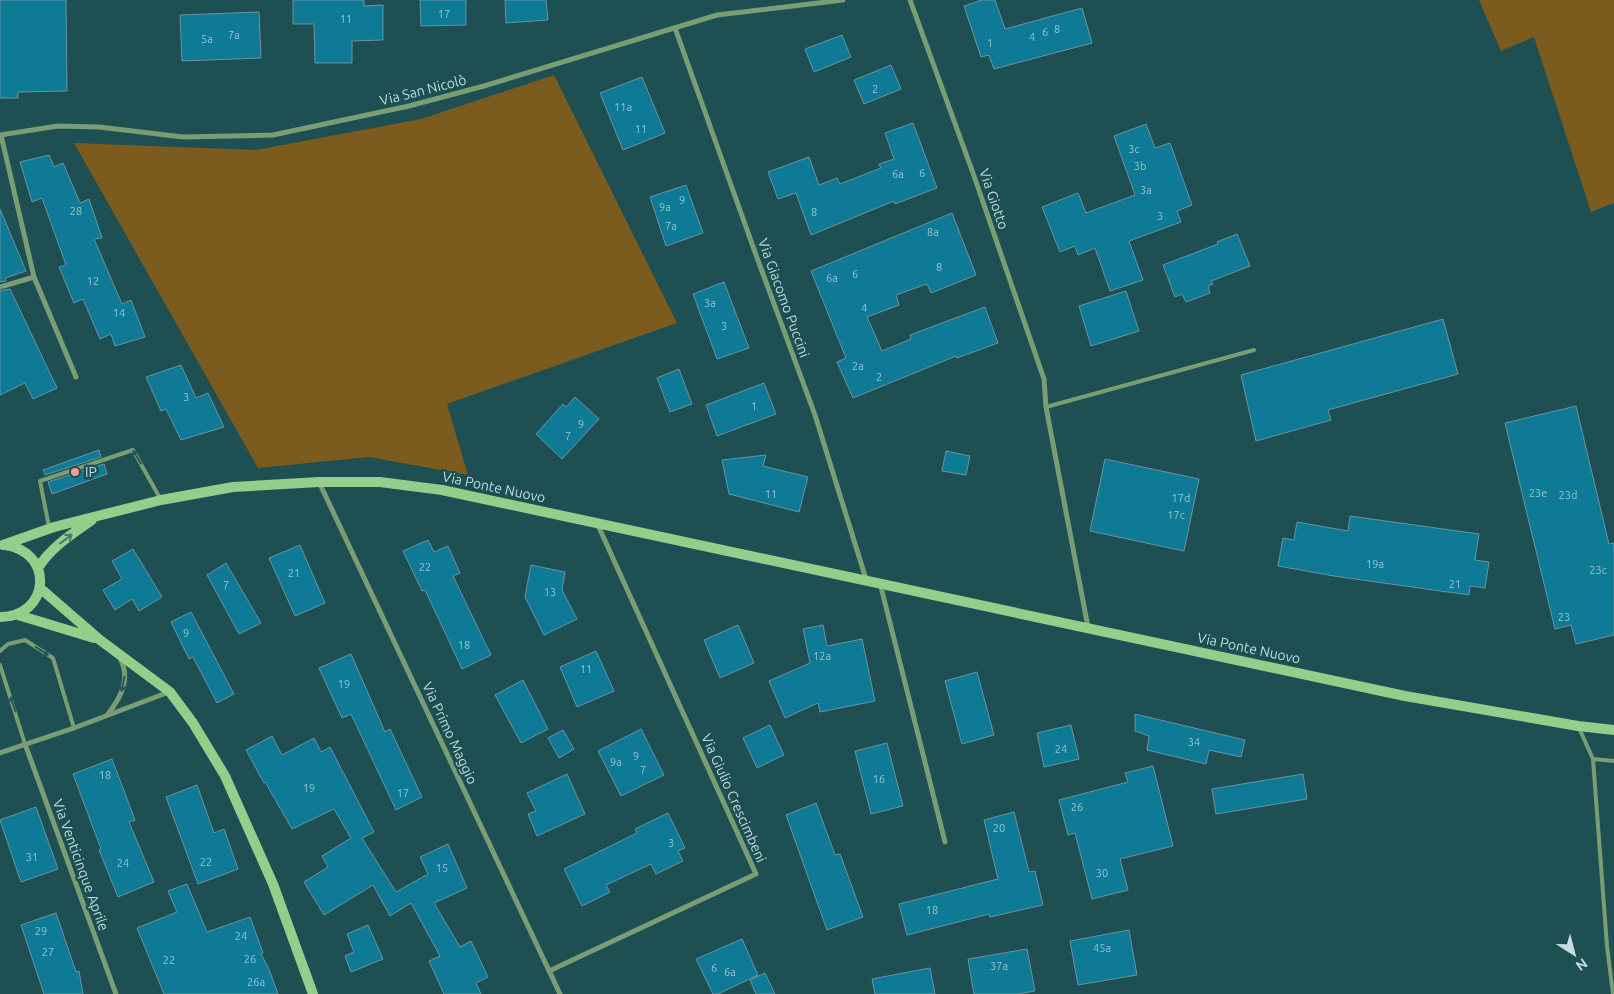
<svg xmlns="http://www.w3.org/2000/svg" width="1614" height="994" font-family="Ubuntu,sans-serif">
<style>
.green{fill:#7b5b1e}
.building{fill:#0e7a95;stroke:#6994a3}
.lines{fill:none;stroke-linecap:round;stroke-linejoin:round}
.service{stroke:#7a9d73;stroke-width:4}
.minor{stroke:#7a9d73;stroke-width:5}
.secondary{stroke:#95cd8b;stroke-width:10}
.oneway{stroke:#275755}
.oneway2{stroke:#487b66}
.poi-dot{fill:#f59b9a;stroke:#1e4f52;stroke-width:2}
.labels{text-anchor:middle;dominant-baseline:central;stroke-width:5;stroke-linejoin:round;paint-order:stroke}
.number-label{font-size:11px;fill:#96c4cc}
.street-label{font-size:14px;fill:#c4dcde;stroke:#1e4f52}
.poi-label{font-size:14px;fill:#c4dcde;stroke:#1e4f52;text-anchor:start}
</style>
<rect width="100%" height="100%" fill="#1e4f52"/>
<path class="green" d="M1479 0H1614V203L1591 212 1534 37 1501 51Z
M554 75 677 323 447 404 468 475 369 457 258 468 74 143 256 150 421 119Z"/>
<path class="building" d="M0 0H66L67 91 18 92V98H0Z
M293 0H364V6L383 5V40L352 41V63H315L314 24H293Z
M420 0H466V25L421 26Z
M505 0H546L548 20 506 23Z
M982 0H995L1005 29 1082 8 1092 43 994 69 989 55 981 57 964 6Z
M259 12 261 58 182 61 180 15Z
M842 35 851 57 814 72 805 49Z
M891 65 901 89 864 104 854 80Z
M642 77 665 133 623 150 600 93Z
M913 123 937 188 895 204 894 201 811 235 796 193 778 199 768 172 809 157 819 185 837 178 840 184 881 168 879 164 894 159 885 133Z
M1146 124 1155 148 1170 143 1192 205 1177 211 1181 222 1129 241 1143 280 1110 291 1095 248 1078 255 1075 246 1060 252 1042 207 1078 193 1086 213 1135 195 1114 136Z
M49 155 54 167 63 163 80 203 89 199 102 238 94 239 122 304 131 300 145 337 115 346 111 334 100 339 83 299 74 303 59 267 66 265 42 198 32 202 20 162Z
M686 185 703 233 666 246 650 197Z
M0 209 26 271 5 278 6 281 0 282Z
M952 213 976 275 931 293 927 284 896 295 899 305 867 317 882 351 911 339 910 335 985 307 998 343 957 358 956 356 853 398 837 362 846 358 811 271Z
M1237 234 1250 266 1211 281 1213 284 1208 286 1210 293 1186 302 1182 294 1175 297 1163 265 1218 244 1217 242Z
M724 282 749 348 717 359 693 294Z
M10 289 57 388 33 399 25 383 0 395V291Z
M1126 291 1139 331 1091 346 1079 306Z
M1443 319 1458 374 1328 410 1331 420 1256 441 1241 375Z
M181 365 196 398 208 393 224 427 181 440 166 409 161 411 146 377Z
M679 369 692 404 670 412 657 378Z
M764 383 776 414 717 436 706 405Z
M575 397 599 419 562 459 536 434 563 404 566 407Z
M1576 406 1609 544 1614 543V635L1576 644 1571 625 1555 629 1505 423Z
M99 450 101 457 45 475 43 470Z
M946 451 970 456 966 475 942 471Z
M766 455 763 466 808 477 799 512 729 494 722 460Z
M1105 459 1199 479 1184 551 1090 531Z
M104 464 107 474 52 494 48 482Z
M1350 516 1479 534 1475 560 1489 562 1485 588 1470 586 1469 595 1334 576 1278 566 1283 538 1294 540 1297 522 1348 531Z
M428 540 434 552 448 546 460 573 453 576 491 655 462 669 425 590 422 591 403 551Z
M300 545 325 603 295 616 269 558Z
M133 549 162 597 139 611 132 599 115 610 103 590 122 579 112 561Z
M226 563 261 623 239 634 207 575Z
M531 565 565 572 562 590 577 619 544 635 525 597Z
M191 612 234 694 217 703 193 657 189 659 171 622Z
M738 625 754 663 720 678 704 640Z
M823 625 827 646 862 639 875 701 820 712 818 703 785 718 769 681 810 663 803 629Z
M596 651 614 691 577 707 560 667Z
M351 654 385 732 390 729 422 797 396 810 351 714 342 718 319 668Z
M977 672 994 735 962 744 945 681Z
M523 680 548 729 521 743 495 695Z
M1135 714 1245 740 1241 757 1209 750 1206 764 1147 750 1149 736 1135 731Z
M770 725 784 755 757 768 743 738Z
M1071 725 1079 759 1044 767 1037 733Z
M641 729 664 775 621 796 598 751Z
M563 730 574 749 559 758 548 738Z
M272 736 282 755 314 738 321 752 330 747 374 832 362 838 396 892 428 874 420 857 448 844 467 888 434 903 460 947 471 941 488 977 476 983 481 994H444L429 961 440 956 411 903 390 916 373 885 324 915 304 882 328 867 322 856 351 838 334 809 292 829 265 782 264 783 246 750Z
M887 743 903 806 871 814 855 751Z
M112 759 135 820 129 822 154 882 118 897 99 850 101 849 73 774Z
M1153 766 1173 846 1120 859 1128 890 1092 899 1075 833 1068 835 1059 800 1128 782 1125 773Z
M567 774 585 814 537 836 528 814 536 811 527 793Z
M1303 774 1307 799 1216 814 1212 789Z
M197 785 214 833 224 829 238 869 198 884 166 797Z
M816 803 835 855 840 854 863 917 827 930 786 815Z
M36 807 58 869 21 882 0 820Z
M1014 812 1029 872 1035 871 1043 905 990 917 989 914 907 935 899 904 998 879 984 820Z
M668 813 685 848 678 851 683 861 656 874 651 864 606 885 610 892 582 906 564 869 637 833 635 829Z
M187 884 207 932 250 917 263 953 261 954 269 969 278 994H164L137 928 177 912 168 891Z
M56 913 76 972 79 971 83 994H44L21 925Z
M368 925 383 959 351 972 345 956 354 952 347 934Z
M1129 930 1137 975 1078 985 1070 941Z
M742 939 758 975 718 994H713L696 959Z
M1027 949 1035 991 1017 994H974L968 959Z
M930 968 935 994H875L872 979Z
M765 973 775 994H756L750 980Z"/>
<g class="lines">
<path class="service" d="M1046 407 1254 350
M49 527 40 481 133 450 161 500
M0 651 8 644 25 640 53 658 74 728
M0 665 25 744
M1579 728 1593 759 1607 946 1613 994
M1593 759 1614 761"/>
<path class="minor" d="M910 0 973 173 1044 379 1046 407 1088 627
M675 28 756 255 815 415 866 579
M0 135 58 126 99 127 183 137 273 135 409 106 484 86 717 15 843 0
M1 135 34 277
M0 287 34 277 76 377
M319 482 560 994
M880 583 945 842
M108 714C121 697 131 679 120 658
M25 744 116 994
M0 753 74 728 169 692
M549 971 756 874 597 523"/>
<path class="secondary" d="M3 545 54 527 161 500 233 487 319 482H380L442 490 1405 696 1578 726 1614 730
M38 568C51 547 72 534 92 520
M40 588 100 640 170 692 193 723 225 776 273 884 313 994
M18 615 94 638
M0 617C50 617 55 552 5 545"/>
</g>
<defs><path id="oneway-shaft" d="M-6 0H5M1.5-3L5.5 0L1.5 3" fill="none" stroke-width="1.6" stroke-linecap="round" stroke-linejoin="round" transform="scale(1.25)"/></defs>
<g class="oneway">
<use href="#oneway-shaft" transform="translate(137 457) rotate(-121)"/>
<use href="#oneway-shaft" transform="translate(42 651) rotate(32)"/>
<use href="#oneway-shaft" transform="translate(123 684) rotate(101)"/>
<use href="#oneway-shaft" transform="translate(13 704) rotate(-108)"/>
</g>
<use class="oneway2" href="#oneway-shaft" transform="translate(66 539) rotate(-37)"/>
<circle class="poi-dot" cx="75" cy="472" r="5"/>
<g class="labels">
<g class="number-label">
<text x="444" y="14">17</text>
<text x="346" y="19">11</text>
<text x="1057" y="29">8</text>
<text x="1045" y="32">6</text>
<text x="234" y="35">7a</text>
<text x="1032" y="37">4</text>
<text x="207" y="39">5a</text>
<text x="990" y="43">1</text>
<text x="875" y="89">2</text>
<text x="623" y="107">11a</text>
<text x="641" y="129">11</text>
<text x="1134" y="149">3c</text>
<text x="1140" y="166">3b</text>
<text x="922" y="173">6</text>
<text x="898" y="174">6a</text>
<text x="1146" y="190">3a</text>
<text x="682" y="200">9</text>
<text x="665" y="207">9a</text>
<text x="76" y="211">28</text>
<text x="814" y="212">8</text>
<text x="1160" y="216">3</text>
<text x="671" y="226">7a</text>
<text x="933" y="232">8a</text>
<text x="939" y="267">8</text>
<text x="855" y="274">6</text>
<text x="832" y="278">6a</text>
<text x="93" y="281">12</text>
<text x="710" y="303">3a</text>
<text x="864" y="308">4</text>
<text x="119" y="313">14</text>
<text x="724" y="326">3</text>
<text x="858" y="366">2a</text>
<text x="879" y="377">2</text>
<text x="186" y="397">3</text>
<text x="754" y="406">1</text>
<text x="581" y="424">9</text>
<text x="568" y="436">7</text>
<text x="1538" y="493">23e</text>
<text x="771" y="494">11</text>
<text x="1568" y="495">23d</text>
<text x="1181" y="498">17d</text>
<text x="1176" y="515">17c</text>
<text x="1375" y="564">19a</text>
<text x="425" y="567">22</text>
<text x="1598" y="570">23c</text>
<text x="294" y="573">21</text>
<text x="1455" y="584">21</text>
<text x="226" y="585">7</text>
<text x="550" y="592">13</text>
<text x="1564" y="617">23</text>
<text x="186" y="633">9</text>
<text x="464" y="645">18</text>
<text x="822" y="656">12a</text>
<text x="586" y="669">11</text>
<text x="344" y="684">19</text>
<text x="1194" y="742">34</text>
<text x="1061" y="749">24</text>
<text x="636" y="756">9</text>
<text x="616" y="762">9a</text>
<text x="643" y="770">7</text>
<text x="105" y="775">18</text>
<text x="879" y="779">16</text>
<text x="309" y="788">19</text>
<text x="403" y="793">17</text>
<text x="1077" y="807">26</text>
<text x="999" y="828">20</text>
<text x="671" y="843">3</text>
<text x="32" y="857">31</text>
<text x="206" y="862">22</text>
<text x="123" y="863">24</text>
<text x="442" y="868">15</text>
<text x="1102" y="873">30</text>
<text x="932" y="910">18</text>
<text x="41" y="931">29</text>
<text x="241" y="936">24</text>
<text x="1102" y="948">45a</text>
<text x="48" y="952">27</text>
<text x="250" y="959">26</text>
<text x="169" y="960">22</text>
<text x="999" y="966">37a</text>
<text x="714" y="968">6</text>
<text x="730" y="972">6a</text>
<text x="256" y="982">26a</text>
</g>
<g class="street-label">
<text transform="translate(423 90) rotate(-14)">Via San Nicolò</text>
<text transform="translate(994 199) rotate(71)">Via Giotto</text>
<text transform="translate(784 298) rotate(70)">Via Giacomo Puccini</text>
<text transform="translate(494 487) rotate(12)">Via Ponte Nuovo</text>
<text transform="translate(1249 648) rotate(12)">Via Ponte Nuovo</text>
<text transform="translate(450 733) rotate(65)">Via Primo Maggio</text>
<text transform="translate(734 798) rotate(66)">Via Giulio Crescimbeni</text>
<text transform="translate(81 865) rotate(70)">Via Venticinque Aprile</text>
</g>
<g class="poi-label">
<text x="85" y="472">IP</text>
</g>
</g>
<g transform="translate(1574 954) rotate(144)" stroke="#1e4f52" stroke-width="4" paint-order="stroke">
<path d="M0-4L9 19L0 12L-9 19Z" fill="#c4dcde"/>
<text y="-8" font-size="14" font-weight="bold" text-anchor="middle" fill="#c4dcde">N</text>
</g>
</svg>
